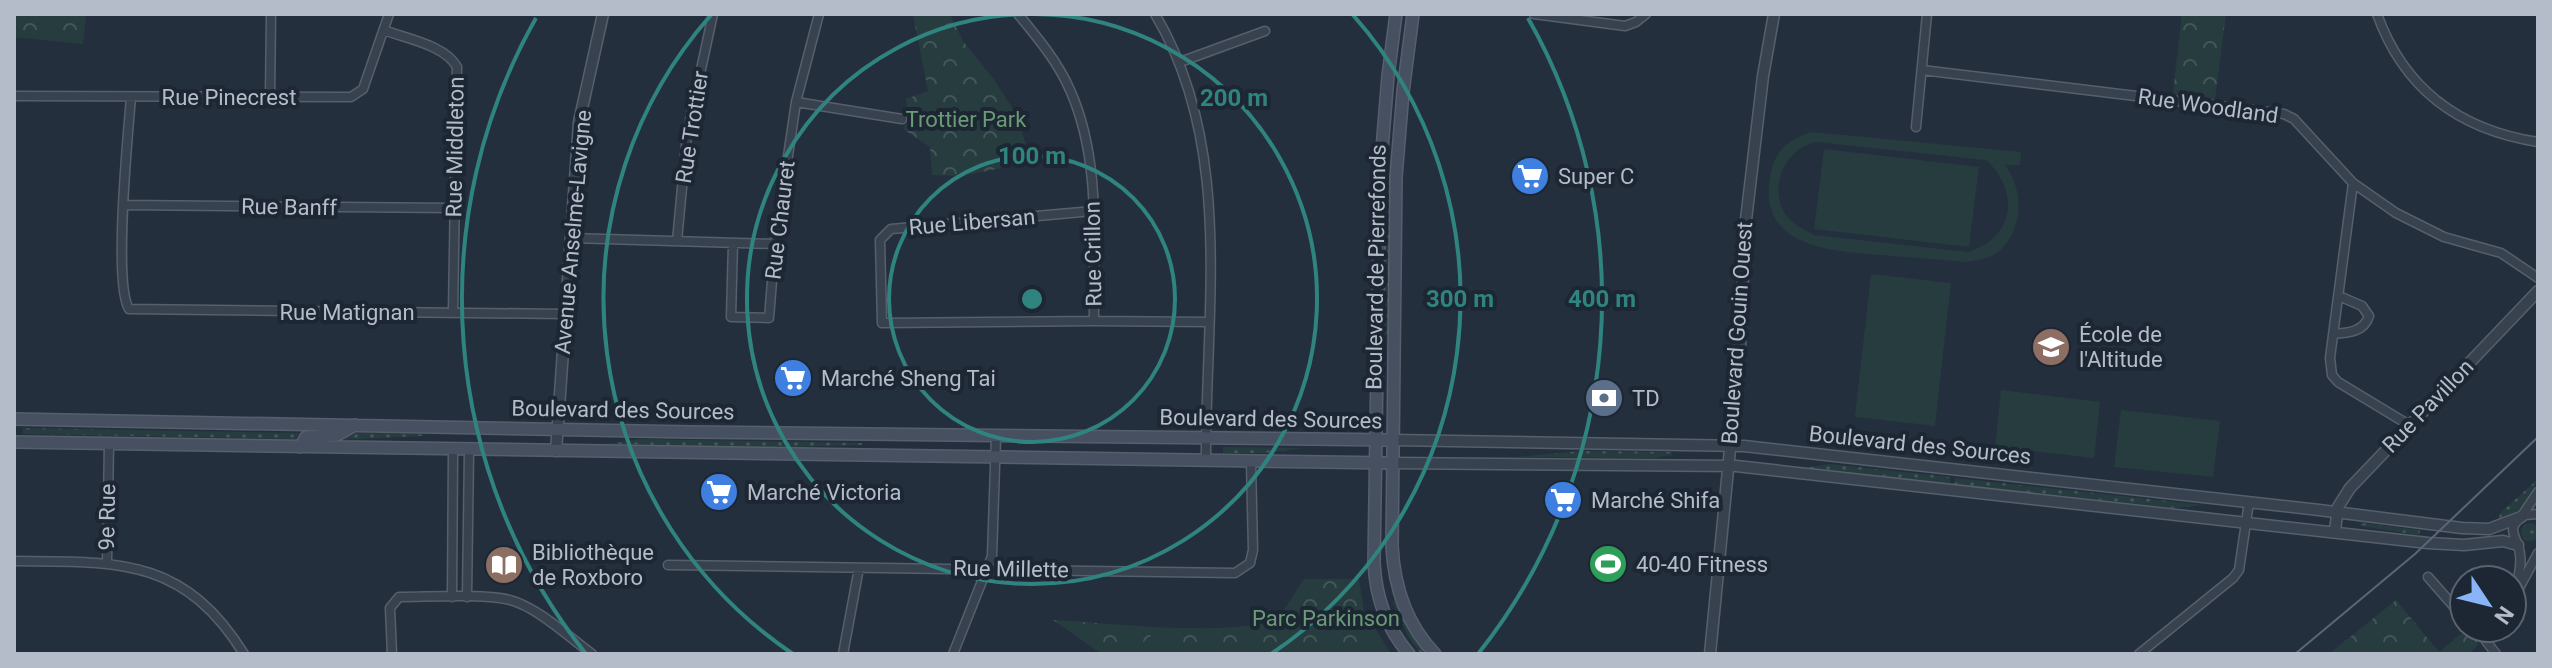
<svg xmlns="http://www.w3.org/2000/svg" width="2552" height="668" font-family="Roboto,sans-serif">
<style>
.grass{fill:url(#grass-dots)}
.park{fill:url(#park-crowns)}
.garden{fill:#263c3f;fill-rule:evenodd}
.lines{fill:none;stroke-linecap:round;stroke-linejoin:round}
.minor-casing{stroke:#565f6c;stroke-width:11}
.tertiary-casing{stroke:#565f6c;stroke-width:13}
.secondary-casing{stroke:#565f6c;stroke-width:14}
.minor{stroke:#38414e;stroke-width:8}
.tertiary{stroke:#38414e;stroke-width:10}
.secondary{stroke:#465061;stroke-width:11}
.tram{stroke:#5a6575;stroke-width:2}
.ring{fill:none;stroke:#308480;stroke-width:4}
.labels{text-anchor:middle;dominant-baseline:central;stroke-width:8;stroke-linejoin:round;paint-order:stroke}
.street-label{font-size:22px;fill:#b4bcc9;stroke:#1d2633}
.park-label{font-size:22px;fill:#6b9a76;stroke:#1d2633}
.poi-label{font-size:22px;fill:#b4bcc9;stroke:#1d2633;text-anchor:start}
.centre{fill:#308480;stroke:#1d2633;stroke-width:4}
.ring-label{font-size:24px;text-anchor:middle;font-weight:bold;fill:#308480;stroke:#1d2633;stroke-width:8;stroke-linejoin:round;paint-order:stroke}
</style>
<defs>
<pattern id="grass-dots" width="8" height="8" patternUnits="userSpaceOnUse" patternTransform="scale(2)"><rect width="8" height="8" fill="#263c3f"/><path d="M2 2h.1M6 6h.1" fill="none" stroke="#435659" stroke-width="1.8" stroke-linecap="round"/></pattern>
<pattern id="park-crowns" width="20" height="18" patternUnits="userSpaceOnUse" patternTransform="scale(2)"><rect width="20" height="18" fill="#263c3f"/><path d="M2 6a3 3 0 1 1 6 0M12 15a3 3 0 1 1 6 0" fill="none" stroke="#435659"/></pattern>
</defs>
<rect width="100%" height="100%" fill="#242f3e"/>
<path class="grass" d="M1389 233 1388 335 1384 334 1385 234Z
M23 428 301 433 295 439 23 434Z
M357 433 422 434V436L334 440Z
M641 439 862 443V445L783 447 605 444Z
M1223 447 1305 448 1264 453H1223Z
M1580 451 1672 452V455L1653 458 1519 457Z
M1829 464 1950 477V484L1804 468Z
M1955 478 2204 505 2174 508 1954 484Z
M2538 479C2531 500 2518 514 2498 522L2500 513Z
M2521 532a9 9 0 1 1 18 0a9 9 0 1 1-18 0Z
M2361 523 2420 530 2419 535 2360 526Z
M1397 600 1405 622 1427 654H1421L1408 636 1392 601Z"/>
<path class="park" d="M14 14H86L83 44 14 37Z
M913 14H950L963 41 995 81 1016 114 1031 162 962 176 932 175 930 147 903 129 908 116 906 99 928 91Z
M2182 14H2226L2214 106 2172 101Z
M1304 579H1359L1364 611 1391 654H1102L1053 620C1122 624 1210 636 1277 621Z
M2396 600 2439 652 2467 629 2479 644 2468 654H2329Z"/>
<path class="garden" d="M1812 132 2021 152 2020 165H2005C2024 189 2024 231 1998 252 1989 259 1978 260 1967 262 1938 260 1910 257 1881 255 1831 251 1758 248 1770 177 1774 151 1788 139 1812 132ZM1816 142 1986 160C2020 191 2015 238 1968 252L1814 235C1803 229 1790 223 1784 212 1769 185 1786 148 1816 142Z
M1824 149 1979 167 1969 247 1814 229Z
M1871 274 1951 283 1935 426 1855 417Z
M2001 390 2100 402 2094 458 1995 447Z
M2121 410 2220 421 2213 477 2114 467Z
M1159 629 1180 654H1149L1141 644Z"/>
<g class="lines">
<g class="minor-casing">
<path id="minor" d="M1018 14C1037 37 1058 62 1070 90 1102 161 1093 245 1094 321
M1155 14C1235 148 1205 313 1206 461
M1534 14 1625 26 1636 22 1646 14
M2377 14C2404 89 2460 130 2538 142
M384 30C407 39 445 45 457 67L453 312
M1180 62 1265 31
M1922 70 2284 114 2294 119 2353 183 2396 213 2444 237 2501 253 2538 278
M14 96 351 97 363 89 389 14
M131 97C128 135 113 283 129 309L564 314
M270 97 271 14
M796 102 902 119
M1916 127 1927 14
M2353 183 2330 358 2332 375 2338 382 2409 425
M124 205 454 208
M1093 211 891 229 880 240 882 323 1094 321 1209 322
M571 238 775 244
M677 241 687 134 713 14
M733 243 731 317 769 318 775 244 796 102 819 14
M2333 334C2348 333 2364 332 2369 316L2362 306 2339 296
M2523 514 2538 492
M14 561C116 562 183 556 244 654
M107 562 109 443
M668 565 1235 573 1250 563 1253 550 1251 462
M2428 577 2464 618
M2514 595C2517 582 2522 568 2520 555 2519 537 2502 529 2525 515L2538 514
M452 597 453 451
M467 597 469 451
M2512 601 2538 553
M2474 628 2486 633
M2488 628 2486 641 2496 654
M392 654 390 608 399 597C428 597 483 593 510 600 537 607 569 637 592 654
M843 654 859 568
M953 654 992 556 996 436
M2139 654 2233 578 2239 570 2249 502"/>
</g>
<g class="tertiary-casing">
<path id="tertiary" d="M1393 440 1744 446 2319 510 2462 528 2489 529 2521 517
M556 451 579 122 603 14
M1393 463 1736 466 2428 543 2464 545 2503 541 2518 545
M2335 531 2338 507 2350 488 2538 291
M1710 654 1740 347 1745 228 1763 76 1774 14"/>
</g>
<g class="secondary-casing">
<path id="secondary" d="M1396 14 1388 76 1380 173 1374 563C1376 598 1386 627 1409 654
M1413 14 1403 92 1396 177 1392 546C1394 586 1407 625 1435 654
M14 419 691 432 1393 440
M14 442 1393 463
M300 447 306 437 337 435 355 425"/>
</g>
<use href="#minor" class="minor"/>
<use href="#tertiary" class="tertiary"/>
<use href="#secondary" class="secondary"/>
<path class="tram" d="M2295 654 2415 554 2538 437"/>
</g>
<g class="ring">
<circle cx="1032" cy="299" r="143"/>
<path d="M1034 14A285 285 0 1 1 1030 14"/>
<path d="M793 654A428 428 0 0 1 711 15M1353 15A428 428 0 0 1 1271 654"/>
<path d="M586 654A570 570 0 0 1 536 18M1528 18A570 570 0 0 1 1478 654"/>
</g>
<defs>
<g id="supermarket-disc" transform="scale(2)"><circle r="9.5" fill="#3f7fe0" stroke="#1d2633"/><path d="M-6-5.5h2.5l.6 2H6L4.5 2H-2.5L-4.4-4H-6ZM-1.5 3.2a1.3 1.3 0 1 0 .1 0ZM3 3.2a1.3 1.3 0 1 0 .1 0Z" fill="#fff"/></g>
<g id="school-disc" transform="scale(2)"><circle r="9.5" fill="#8d6e63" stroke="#1d2633"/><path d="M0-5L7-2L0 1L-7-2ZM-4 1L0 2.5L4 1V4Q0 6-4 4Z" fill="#fff"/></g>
<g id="bank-disc" transform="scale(2)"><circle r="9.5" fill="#5c6f8a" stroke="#1d2633"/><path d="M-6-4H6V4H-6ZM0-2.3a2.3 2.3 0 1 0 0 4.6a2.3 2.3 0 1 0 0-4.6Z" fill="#fff"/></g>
<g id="stadium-disc" transform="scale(2)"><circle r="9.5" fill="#2e9e5b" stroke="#1d2633"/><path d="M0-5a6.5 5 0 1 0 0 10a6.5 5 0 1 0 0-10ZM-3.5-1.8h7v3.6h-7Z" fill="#fff"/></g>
<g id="library-disc" transform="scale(2)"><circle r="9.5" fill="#8d6e63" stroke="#1d2633"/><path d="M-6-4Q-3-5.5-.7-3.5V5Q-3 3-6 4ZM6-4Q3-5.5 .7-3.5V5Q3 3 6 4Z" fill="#fff"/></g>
</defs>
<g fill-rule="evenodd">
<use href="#supermarket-disc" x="1530" y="176"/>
<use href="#school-disc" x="2051" y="347"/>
<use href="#supermarket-disc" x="793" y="378"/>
<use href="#bank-disc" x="1604" y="398"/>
<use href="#supermarket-disc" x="719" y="492"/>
<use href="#supermarket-disc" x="1563" y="500"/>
<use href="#stadium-disc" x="1608" y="564"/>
<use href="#library-disc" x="504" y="565"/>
</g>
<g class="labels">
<g class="street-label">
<text x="229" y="97">Rue Pinecrest</text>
<text transform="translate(2208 106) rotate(8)">Rue Woodland</text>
<text transform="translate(692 127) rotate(-81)">Rue Trottier</text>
<text transform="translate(455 147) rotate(-89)">Rue Middleton</text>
<text transform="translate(289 207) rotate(1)">Rue Banff</text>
<text transform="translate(780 220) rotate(-83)">Rue Chauret</text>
<text transform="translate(972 222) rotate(-5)">Rue Libersan</text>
<text transform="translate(573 232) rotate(-85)">Avenue Anselme-Lavigne</text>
<text transform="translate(1093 254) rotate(-91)">Rue Crillon</text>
<text transform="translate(1376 267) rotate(-89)">Boulevard de Pierrefonds</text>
<text x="347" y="312">Rue Matignan</text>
<text transform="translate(1737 333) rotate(-86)">Boulevard Gouin Ouest</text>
<text transform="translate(2428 406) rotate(-46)">Rue Pavillon</text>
<text transform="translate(623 410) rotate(1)">Boulevard des Sources</text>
<text transform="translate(1271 419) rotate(1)">Boulevard des Sources</text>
<text transform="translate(1920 445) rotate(6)">Boulevard des Sources</text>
<text transform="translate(107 517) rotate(-89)">9e Rue</text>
<text transform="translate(1011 569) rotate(1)">Rue Millette</text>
</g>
<g class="park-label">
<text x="966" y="119">Trottier Park</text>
<text x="1326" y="618">Parc Parkinson</text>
</g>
<g class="poi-label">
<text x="1558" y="176">Super C</text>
<text x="2079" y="334">École de<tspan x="2079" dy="25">l'Altitude</tspan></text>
<text x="821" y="378">Marché Sheng Tai</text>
<text x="1632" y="398">TD</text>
<text x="747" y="492">Marché Victoria</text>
<text x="1591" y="500">Marché Shifa</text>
<text x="532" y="552">Bibliothèque<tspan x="532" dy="25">de Roxboro</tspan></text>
<text x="1636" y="564">40-40 Fitness</text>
</g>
</g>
<circle cx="1032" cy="299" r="12" class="centre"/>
<g class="ring-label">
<text x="1234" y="106">200 m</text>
<text x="1032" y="164">100 m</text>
<text x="1460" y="307">300 m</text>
<text x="1602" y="307">400 m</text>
</g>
<rect width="2552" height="668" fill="none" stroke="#b4bcc9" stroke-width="32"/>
<g transform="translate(2488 604) rotate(125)"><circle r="38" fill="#1d2633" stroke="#59626f" stroke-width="2"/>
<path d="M0-6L14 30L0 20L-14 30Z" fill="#8ab4f8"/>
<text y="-12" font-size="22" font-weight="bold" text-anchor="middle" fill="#b4bcc9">N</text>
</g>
</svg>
